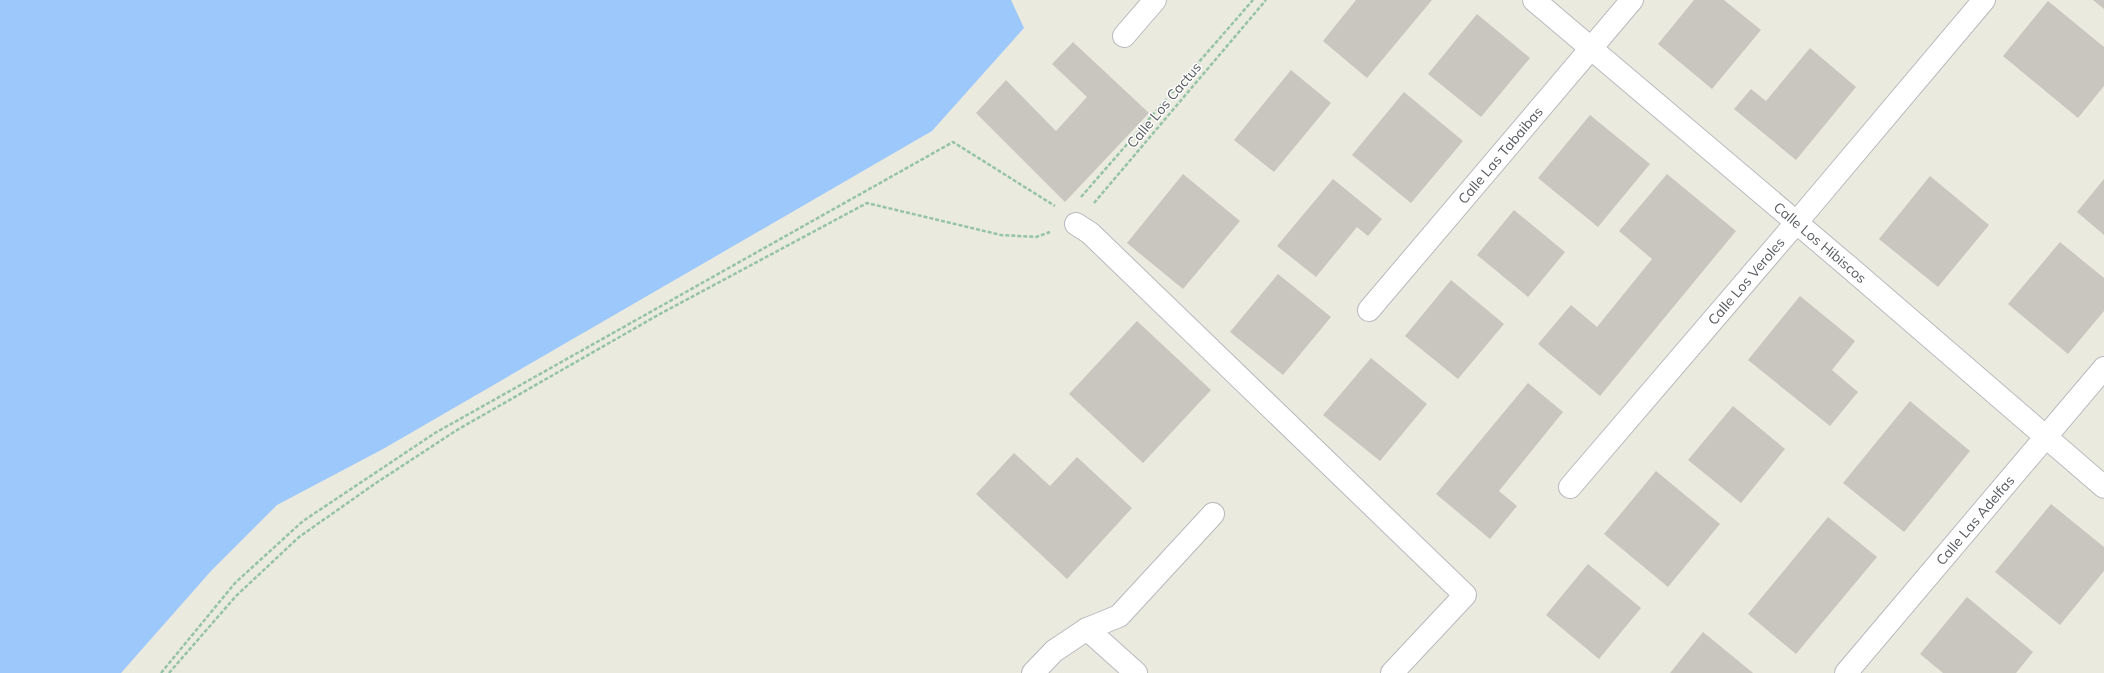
<svg xmlns="http://www.w3.org/2000/svg" width="2104" height="673" font-family="Mulish,sans-serif">
<style>
.water{fill:#9dc8fc}
.building{fill:#c8c6be}
.lines{fill:none;stroke-linecap:round;stroke-linejoin:round}
.minor-casing{stroke:#b7b9be;stroke-width:24}
.path{stroke:#95c3a7;stroke-width:2.5;stroke-dasharray:4 2;stroke-linecap:butt}
.minor{stroke:#fff;stroke-width:22}
.labels{text-anchor:middle;dominant-baseline:central;stroke-width:3;stroke-linejoin:round;paint-order:stroke}
.street-label{font-size:14px;fill:#585b60;stroke:#fff}
</style>
<rect width="100%" height="100%" fill="#ebeadf"/>
<path class="water" d="M0 0H1011L1024 28 932 131 383 449 277 505 211 571 121 673H0Z"/>
<path class="building" d="M1356 0H1432L1367 78 1323 41Z
M1694 0H1724L1761 30 1712 89 1658 44Z
M2093 0H2104V9Z
M2048 1 2104 47V86L2078 118 2003 56Z
M1477 14 1530 58 1481 117 1428 74Z
M1073 42 1149 113 1065 202 976 113 1006 80 1056 131 1087 97 1052 64Z
M1810 48 1856 87 1796 160 1734 109 1751 89 1766 101Z
M1291 70 1331 103 1274 172 1234 140Z
M1404 92 1463 141 1411 203 1352 155Z
M1590 115 1650 164 1598 227 1538 178Z
M1183 174 1240 221 1183 289 1127 243Z
M1667 174 1736 231 1600 396 1538 344 1571 305 1597 327 1652 259 1619 231Z
M1930 176 1989 225 1938 287 1879 239Z
M1333 179 1382 219 1368 236 1357 227 1316 277 1277 246Z
M2104 179V235L2077 212Z
M1514 210 1565 252 1528 297 1477 255Z
M2060 242 2104 278V311L2068 354 2008 304Z
M1278 274 1331 317 1283 375 1230 332Z
M1451 280 1504 324 1458 379 1405 336Z
M1800 296 1855 341 1832 370 1858 392 1830 426 1748 360Z
M1137 321 1211 390 1143 463 1069 394Z
M1371 358 1427 404 1380 461 1323 415Z
M1528 383 1563 412 1499 491 1517 506 1490 539 1436 494Z
M1910 401 1970 451 1904 532 1843 483Z
M1733 406 1785 449 1741 503 1688 460Z
M1014 453 1050 486 1077 457 1132 508 1067 579 976 494Z
M1656 471 1720 524 1668 587 1604 534Z
M2051 504 2104 547V571L2060 625 1995 572Z
M1828 517 1877 557 1796 654 1748 614Z
M1588 564 1641 608 1599 659 1546 615Z
M1967 597 2033 652 2016 673H1943L1920 654Z
M1703 632 1753 673H1670Z"/>
<g class="lines">
<g class="minor-casing">
<g id="minor">
<path id="s1" d="M1534 0 1849 267 2104 487"/>
<path d="M1124 36 1155 0"/>
<path d="M1076 224 1090 233 1465 595 1392 673"/>
<path id="s2" d="M1369 310 1632 0"/>
<path id="s3" d="M1570 487 1796 223 1984 0"/>
<path d="M1087 629 1136 673"/>
<path d="M1033 673 1054 651 1087 629 1119 616 1213 514"/>
<path id="s4" d="M1846 673 2104 368"/>
</g>
</g>
<path class="path" d="M1081 197 1253 0
M1094 203 1266 0
M161 673 235 583 303 521 435 433 953 142 1055 206
M169 673 236 596 299 537 376 483 457 430 658 315 867 203 1001 235 1036 237 1050 232"/>
<use href="#minor" class="minor"/>
</g>
<g class="labels">
<g class="street-label">
<text transform="translate(1164 105) rotate(-50)">Calle Los Cactus</text>
<text stroke="none"><textPath href="#s2" startOffset="203">Calle Las Tabaibas</textPath></text>
<text stroke="none"><textPath href="#s1" startOffset="375">Calle Los Hibiscos</textPath></text>
<text stroke="none"><textPath href="#s3" startOffset="271">Calle Los Veroles</textPath></text>
<text stroke="none"><textPath href="#s4" startOffset="200">Calle Las Adelfas</textPath></text>
</g>
</g>
</svg>
